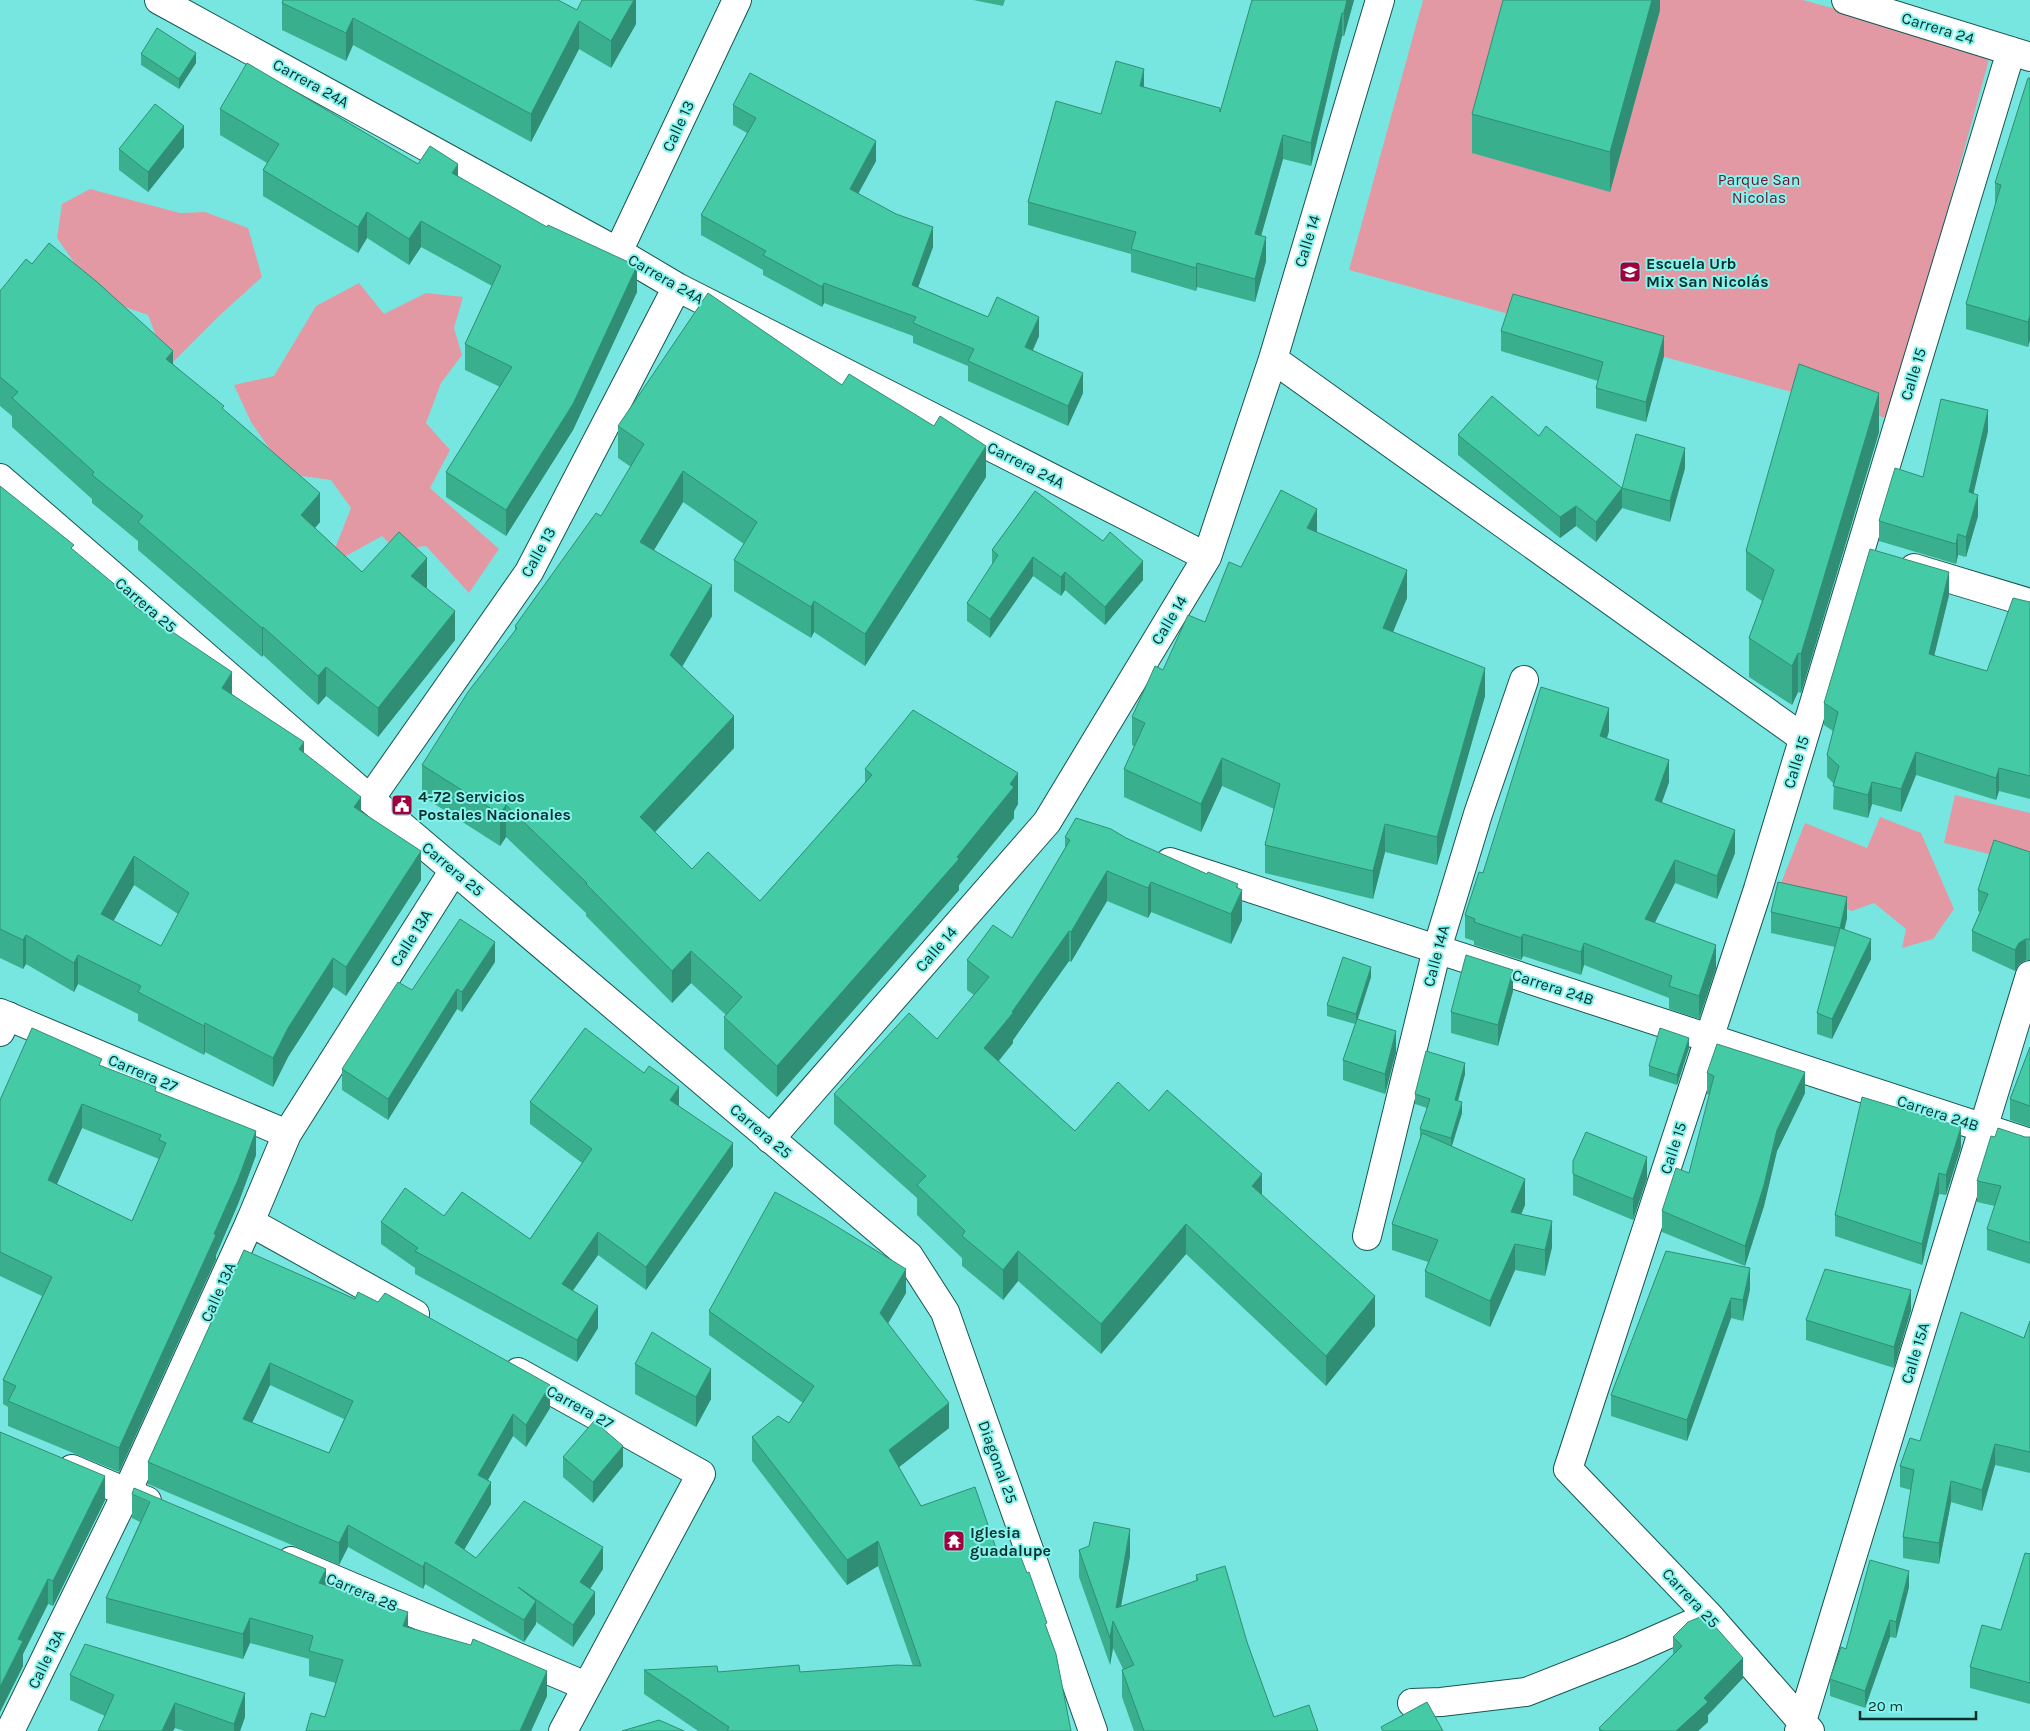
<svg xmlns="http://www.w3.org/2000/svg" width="2030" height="1731" font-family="Karla,sans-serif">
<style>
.green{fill:#e299a3}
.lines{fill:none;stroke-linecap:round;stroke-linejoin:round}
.street-casing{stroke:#175552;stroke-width:30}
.secondary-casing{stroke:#175552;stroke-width:30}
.street{stroke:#fff;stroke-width:28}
.secondary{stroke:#fff;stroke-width:28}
.wall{fill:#3aaf8e;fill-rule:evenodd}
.shaded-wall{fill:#308e74}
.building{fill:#44cba5;stroke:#308e74;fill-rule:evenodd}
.labels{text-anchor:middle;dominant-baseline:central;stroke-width:4;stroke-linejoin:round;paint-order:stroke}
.street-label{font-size:16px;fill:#0a2f2d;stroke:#85f4ed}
.park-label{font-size:16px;fill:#71142e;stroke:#85f4ed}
.poi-label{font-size:16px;font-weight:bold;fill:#0a2f2d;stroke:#85f4ed;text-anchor:start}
</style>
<rect width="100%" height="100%" fill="#78e6e0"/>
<path class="green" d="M1423 0H1803L1991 52 1890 419 1349 270Z
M90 189 180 213 205 212 248 228 262 277 220 315 168 367 148 315 99 298 57 238 62 204Z
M359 283 384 314 426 293 463 297 454 328 462 355 441 383 426 423 450 450 430 488 499 549 469 593 426 546 396 550 382 536 328 566 351 508 331 480 287 474 251 422 234 385 274 376 316 306Z
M1955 795 2030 813V864L1944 843Z
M1880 817 1921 833 1954 909 1933 939 1902 948 1906 929 1874 903 1852 911 1781 883 1805 823 1867 848Z"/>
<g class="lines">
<g class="street-casing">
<path id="street" d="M159 0 618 252 677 287 1207 557
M1846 0 2030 57
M618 252 737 0
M1273 359 1803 738
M1914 568 2030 603
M370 799 529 572 677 287
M1170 862 2030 1143
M0 1032 8 1016
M770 1139 1047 822 1207 557 1273 359 1380 0
M250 1222 415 1314
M1367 1236 1437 949 1478 814 1524 680
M518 1372 701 1474 563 1731
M72 1469 147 1501
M291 1561 586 1686
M1412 1703 1441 1702 1526 1692 1630 1651 1709 1616
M1799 1731 2030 975
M1810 1731 1709 1616 1568 1469 1758 889 2011 51"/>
</g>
<g class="secondary-casing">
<path id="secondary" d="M0 478 370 799 909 1256 945 1312 1093 1731
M0 1013 287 1134
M10 1731 127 1492 250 1222 287 1134 454 870"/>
</g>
<use href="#street" class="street"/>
<use href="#secondary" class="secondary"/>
</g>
<path class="wall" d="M636 0V24L611 68 579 49 531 142 353 45 346 61 282 30V3L577 10Z
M973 0H1005L1003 6Z
M1252 0H1354L1344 36H1342L1311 166 1283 159 1261 236 1266 261 1255 302 1197 287 1196 291 1131 272V254L1028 225V202L1101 114 1144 87 1220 112Z
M1660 0V10L1610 192 1472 153V114Z
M141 54 196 63 179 89 141 65Z
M2030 78V340L2028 347 1966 329V304L1995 207V183Z
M733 105 876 161 858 193 933 247 918 287 988 317 1039 336 1033 350 1083 393 1068 426 968 381V366L913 343V336L824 303 822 307 763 275V270L701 235V215L747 133 733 125Z
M220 109 418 164 458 176 637 292 573 430 506 536 446 497V472L500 387 465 370V344L492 286 421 247 409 265 367 238 358 253 263 196V170L267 163 220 135Z
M184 147 148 192 119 170V149Z
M32 264 173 364 224 410 320 522 315 528 362 572 427 587 426 588 455 640 378 737 326 696 318 705 263 655 262 657 138 550V541L92 503V499L12 427V416L0 406V291Z
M1501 331 1664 356 1646 422 1596 408V388L1598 381 1501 351Z
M842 385 986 477 865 666 814 632 811 638 734 591V560L744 544 683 502 654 550 712 616 682 667 734 748 655 832 692 869 760 901 865 782V769L1018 804 1014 811V818L959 885V890L777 1097 724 1049V1017L726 1015 691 983 672 1003 586 916V913L506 837 500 846 422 796V765L515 631V626L601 516 631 467 618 458V426Z
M1988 431 1973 494 1978 516 1966 557 1958 555 1956 564 1879 541V521L1923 477Z
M1879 432 1801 693 1798 692 1792 705 1749 677V638L1762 601 1746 590V551Z
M1458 435 1539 436 1622 488 1685 468 1670 522 1622 508 1596 542 1576 526 1560 538 1458 455Z
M0 486 74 551 232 694 304 753 361 812 421 880 346 996 333 987 288 1057 273 1087 205 1052 204 1055 138 1021V1014L78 984 74 992 26 964 23 969 0 958ZM134 885 178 914 161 946 113 921Z
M1035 491 1143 580 1105 625 1065 590 1061 596 1033 576 990 638 967 621V603L992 566V550Z
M1317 532 1407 598 1393 632 1485 696 1437 865 1385 852 1373 899 1265 873V845L1274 809 1222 786 1201 832 1124 797V769L1134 746 1132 745V717L1163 670 1205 622 1241 567Z
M1949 595 1934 656 1987 671 2030 602V799L1999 791 1996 800 1916 775 1901 812 1872 804 1868 818 1833 809 1834 784 1827 777V755L1833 731 1824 725V703Z
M1609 731 1607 738 1669 782 1662 802 1735 853 1717 899 1675 883 1654 923 1716 968 1699 1019 1669 1009V998L1584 965 1581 975 1523 956 1521 960 1474 945V941L1465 938V915L1483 873Z
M1065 837 1126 838 1238 888 1242 920 1231 944 1151 912 1148 918 1107 901 1071 962 1069 961 1013 1040V1043L999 1061 1075 1131 1149 1111 1262 1195 1375 1326 1326 1386 1186 1254 1101 1354 1018 1281 1003 1300 962 1266V1258L917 1215V1198L834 1124V1094L937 1039 974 995 967 990V960L1012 938 1065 848Z
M2030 852V960H2026L2019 964 2015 971 1972 951V931L1980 912 1978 911V890Z
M1771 912 1847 918 1844 930 1871 959 1832 1039 1817 1034V1013L1835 947 1771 933Z
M495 962 462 1012 457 1009 388 1120 342 1090V1069L412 990Z
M1371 977 1357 1019 1396 1052 1385 1094 1343 1080V1060L1355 1024 1327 1016V1005Z
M1513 991 1498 1046 1451 1033V1012Z
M2030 1047V1127L2010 1120V1099Z
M1689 1048 1677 1085 1649 1076V1066Z
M102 1066 156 1091 256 1155 238 1204 216 1255V1259L119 1472 8 1426V1407L3 1404V1380L42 1296 0 1276V1100ZM82 1128 159 1159 132 1221 57 1184Z
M1707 1073 1805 1093 1777 1151 1764 1206 1745 1266 1662 1232V1211L1689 1173 1710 1095 1707 1094Z
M1465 1074 1458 1101 1462 1113 1452 1146 1525 1205 1521 1215 1552 1247 1545 1276 1515 1270 1490 1327 1425 1297V1271L1428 1262 1392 1250V1224L1420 1138V1129L1427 1108 1415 1104V1094Z
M530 1102 679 1106 733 1166 646 1290 598 1255 573 1290 598 1328 577 1362 415 1274V1268L381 1244V1222L444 1216 530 1239 582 1163 530 1124Z
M1995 1137H2030V1264L1987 1250V1229L1995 1206 1977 1202V1181Z
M1961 1147 1946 1195 1939 1194 1922 1265 1835 1236V1215Z
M1573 1161 1647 1178 1633 1220 1573 1195Z
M244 1250 550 1408 526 1447 513 1436 488 1480 491 1504 464 1550 476 1558 603 1569 590 1589 595 1614 573 1647 536 1622V1624L524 1642 425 1584 423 1589 348 1547 339 1565 148 1484V1462ZM270 1385 344 1419 329 1453 252 1423Z
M1666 1251 1750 1289 1743 1321 1731 1318 1687 1441 1611 1416V1395Z
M906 1293 888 1323 949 1428 899 1467 921 1506 999 1557 1047 1629 1071 1731H698L644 1694V1670L718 1672H800L913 1666 878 1566 847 1585 752 1461V1437L789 1423 803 1403 709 1335V1311Z
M1911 1310 1894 1368 1806 1340V1320Z
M2030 1321V1473L1995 1465 1982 1511 1951 1502 1939 1564 1903 1558V1537L1911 1490 1900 1487V1466L1920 1441 2024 1338Z
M635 1364 711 1399 696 1427 635 1394Z
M0 1432 105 1500 53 1606 48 1604 23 1654V1666L0 1712Z
M563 1457 623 1466 593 1503 563 1477Z
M132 1494 326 1585 408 1628 547 1696 531 1731H306L325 1717 336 1683 309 1676V1659L250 1643 243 1659 106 1623V1598L140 1522 132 1518Z
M1079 1550 1130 1556 1121 1606 1196 1581V1575L1247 1642 1274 1717 1318 1731H1134L1122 1697V1670L1123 1669 1113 1648 1110 1665 1079 1577Z
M2030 1554V1704L1970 1688V1667L2001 1630Z
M1909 1587 1896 1638 1890 1637 1865 1708 1830 1696V1679L1846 1649Z
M1673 1637 1743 1678 1708 1715V1722L1698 1731H1599V1728L1673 1654Z
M70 1675 245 1717 240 1731H184L175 1728 105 1716 70 1700Z"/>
<path class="shaded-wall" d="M634 0H636V24L611 68V41Z
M1347 0H1354L1344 36V13Z
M1652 0H1660V10L1610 192V152Z
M1342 13V36L1311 166V143Z
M353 18V45L346 61V33Z
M579 21V49L531 142V114Z
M196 53V63L179 89V79Z
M1144 69V92L1140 86Z
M184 126V147L148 192V172Z
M1283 135V159L1255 257V234Z
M876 141V161L850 209V189Z
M458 164V190L452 173Z
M367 212V238L358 253V227Z
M421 221V247L409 265V239Z
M933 227V247L912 304V285Z
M1266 237V261L1255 302V279Z
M1197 263V287L1196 291V268Z
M637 266V292L573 430 506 536V510Z
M824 283V303L822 307V287Z
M2030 315V340L2028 347V322Z
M1039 317V336L1025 367V347Z
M1664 336V356L1646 422V402Z
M173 351V380L166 359Z
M1083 373V393L1068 426V406Z
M1879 393V432L1801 693V654Z
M1988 410V431L1969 513V492Z
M986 446V477L865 666V634Z
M1685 448V468L1670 522V501Z
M683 471V502L640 573V542Z
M1622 488V508L1596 542V522Z
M320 493V522L301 544V515Z
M1978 495V516L1966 557V537Z
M1576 506V526L1560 538V517Z
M1317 509V537L1307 528Z
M1958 534V555L1956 564V544Z
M1033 557V576L990 638V619Z
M427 558V587L411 605V576Z
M1143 561V580L1105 625V607Z
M1407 570V598L1383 656V628Z
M1065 572V590L1061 596V577Z
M1949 572V595L1929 677V654Z
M712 585V616L670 687V655Z
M814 601V632L811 638V607Z
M455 611V640L378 737V708Z
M263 627V655L262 657V628Z
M1798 653V692L1792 705V666Z
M326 667V696L318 705V676Z
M1485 668V696L1437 865V837Z
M232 672V701L222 688Z
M1609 708V731L1600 759V736Z
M734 716V748L640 848V817Z
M304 742V771L299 749Z
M1916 752V775L1901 812V789Z
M1222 758V786L1201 832V804Z
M1669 760V782L1655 822V800Z
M1999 768V791L1996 800V778Z
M1018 773V804L1014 811V818L959 885V890L777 1097V1066L957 857Z
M1872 782V804L1868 818V795Z
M361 797V826L354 807Z
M506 805V837L500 846V814Z
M1385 824V852L1373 899V871Z
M1735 830V853L1717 899V876Z
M421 851V880L346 996V967Z
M134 856V885L101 943V914Z
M1675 860V883L1645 942V919Z
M1107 871V901L1071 962V932Z
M1151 882V912L1148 918V888Z
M1238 884V899L1242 890V920L1231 944V914Z
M1847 897V918L1840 949V928Z
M1069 931V961L1013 1040V1043L984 1078V1048L1012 1012Z
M1523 934V956L1521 960V938Z
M26 935V964L23 969V940Z
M1871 939V959L1832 1039V1019Z
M2026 939V960L2019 964 2015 971V950L2019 943Z
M495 942V962L462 1012V992Z
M1584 943V965L1581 975V952Z
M1716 945V968L1699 1019V996Z
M691 951V983L672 1003V971Z
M78 955V984L74 992V963Z
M333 958V987L288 1057 273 1087V1058L288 1028Z
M1371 967V977L1356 1025V1014Z
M1513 970V991L1498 1046V1025Z
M457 989V1009L388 1120V1099Z
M205 1023V1052L204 1055V1026Z
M1396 1031V1052L1385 1094V1074Z
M1689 1038V1048L1677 1085V1075Z
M1465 1063V1074L1455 1111V1100Z
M1805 1072V1093L1777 1151 1764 1206 1745 1266V1246L1777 1130Z
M679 1087V1110L670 1100Z
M1462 1102V1113L1451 1148V1138Z
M82 1104V1128L48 1204V1180Z
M1961 1127V1147L1946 1195V1175Z
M256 1131V1155L238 1204 216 1255V1259L119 1472V1448L214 1234Z
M733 1143V1166L646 1290V1267Z
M1647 1157V1178L1633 1220V1199Z
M1939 1173V1194L1922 1265V1244Z
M1262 1174V1205L1252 1186Z
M1525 1179V1205L1511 1238V1212Z
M1552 1221V1247L1545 1276V1250Z
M1186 1224V1254L1101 1354V1324Z
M598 1232V1255L562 1306V1284Z
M1515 1244V1270L1490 1327V1301Z
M1018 1251V1281L1003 1300V1270Z
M1750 1268V1289L1743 1321V1300Z
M906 1269V1293L880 1337V1313Z
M1911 1290V1310L1894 1368V1347Z
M1375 1296V1326L1326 1386V1356Z
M1731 1298V1318L1687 1441V1420Z
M598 1306V1328L577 1362V1340Z
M270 1363V1385L243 1442V1419Z
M711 1369V1399L696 1427V1397Z
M550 1385V1408L526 1447V1425Z
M949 1403V1428L889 1475V1450Z
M513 1414V1436L478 1497V1475Z
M1995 1444V1465L1982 1511V1490Z
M623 1446V1466L593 1503V1482Z
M105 1476V1500L53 1606V1581Z
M1951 1481V1502L1939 1564V1543Z
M491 1482V1504L455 1565V1543Z
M348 1525V1547L339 1565V1543Z
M1130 1529V1556L1117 1628 1116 1608Z
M878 1541V1566L847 1585V1560Z
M603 1547V1569L580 1604V1582Z
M425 1562V1584L423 1589V1567Z
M326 1569V1593L319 1583Z
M1909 1571V1587L1896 1638V1622Z
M48 1579V1604L23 1654V1666L0 1712V1687L18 1639Z
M595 1592V1614L573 1647V1625Z
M536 1601V1624L524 1642V1620Z
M408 1612V1636L403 1626Z
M250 1618V1643L243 1659V1634Z
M1890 1620V1637L1865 1708V1691Z
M1113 1621V1648L1110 1665V1638Z
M1743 1658V1678L1708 1715V1722L1698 1731H1676L1704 1698Z
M547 1671V1696L531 1731H520Z
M245 1693V1717L240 1731H234V1724Z
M175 1703V1728L173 1731H162Z"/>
<path class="building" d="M283 0H558L577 10 582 0H634L611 41 579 21 531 114 353 18 346 33 282 3Z
M1252 0H1347L1344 13H1342L1311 143 1283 135 1255 234 1266 237 1255 279 1197 263 1196 268 1131 249 1136 232 1028 202 1056 101 1101 114 1116 61 1144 69 1140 86 1220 108V112Z
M1503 0H1652L1610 152 1472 114Z
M157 28 196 53 179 79 141 54Z
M247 63 418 164 430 146 458 164 452 173 547 227 548 225 637 266 573 404 506 510 446 472 512 367 465 344 501 266 421 221 409 239 367 212 358 227 263 170 279 144 220 109Z
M750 73 876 141 850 189 896 214 933 227 912 285 988 317 997 297 1039 317 1025 347 1083 373 1068 406 968 361 974 349 913 323 916 317 824 283 822 287 763 255 766 251 701 215 756 118 733 105Z
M2028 78H2030V315L2028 322 1966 304 2001 185 1995 183Z
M155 104 184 126 148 172 119 149Z
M49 243 96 281 173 351 166 359 224 406 222 408 320 493 301 515 362 572 399 532 427 558 411 576 455 611 378 708 326 667 318 676 263 627 262 628 138 522 143 516 92 475 94 472 12 398 18 392 0 377V291L26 259 32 264Z
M708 293 842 385 849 374 934 426 940 416 986 446 865 634 814 601 811 607 734 560 757 522 683 471 640 542 712 585 670 655 734 716 640 817 692 869 708 852 760 901 872 775 865 769 913 710 1018 773 1010 784 1014 787 957 857 959 859 777 1066 724 1017 742 997 691 951 672 971 586 884 587 883 506 805 500 814 422 765 468 692 517 628 515 626 596 513 601 516 644 444 618 426Z
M1513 294 1664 336 1646 402 1596 388 1603 362 1501 331Z
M1799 364 1879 393 1801 654 1798 653 1792 666 1749 638 1774 570 1746 551Z
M1492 396 1539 436 1546 426 1622 488 1596 522 1576 506 1560 517 1458 435Z
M1941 399 1988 410 1969 492 1978 495 1966 537 1958 534 1956 544 1879 521 1895 468 1923 477Z
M1636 434 1685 448 1670 501 1622 488Z
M0 486 74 545 71 548 137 603 134 606 232 672 222 688 304 742 299 749 361 797 354 807 421 851 346 967 333 958 288 1028 273 1058 205 1023 204 1026 138 992 141 986 78 955 74 963 26 935 23 940 0 929ZM134 856 189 893 161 946 101 914Z
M1281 490 1317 509 1307 528 1407 570 1383 628 1485 668 1437 837 1385 824 1373 871 1265 845 1280 784 1222 758 1201 804 1124 769 1145 723 1132 717 1155 666 1163 670 1188 615 1205 622 1229 562 1241 567Z
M1035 491 1103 541 1110 532 1143 561 1105 607 1065 572 1061 577 1033 557 990 619 967 603 998 555 992 550Z
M1870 549 1949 572 1929 654 1987 671 2013 598 2030 602V776L1999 768 1996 778 1916 752 1901 789 1872 782 1868 795 1833 786 1839 766 1827 755 1838 712 1824 703Z
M1541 687 1609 708 1600 736 1669 760 1655 800 1735 830 1717 876 1675 860 1645 919 1716 945 1699 996 1669 986 1672 976 1584 943 1581 952 1523 934 1521 938 1474 922 1475 919 1465 915 1479 872 1483 873Z
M1076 818 1111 829 1126 838 1207 874 1208 872 1238 884 1236 887 1242 890 1231 914 1151 882 1148 888 1107 871 1071 932 1069 931 1012 1012 1013 1013 984 1048 1075 1131 1118 1082 1149 1111 1167 1090 1262 1174 1252 1186 1375 1296 1326 1356 1186 1224 1101 1324 1018 1251 1003 1270 962 1236 965 1231 917 1185 926 1176 834 1094 909 1013 937 1039 989 977 967 960 993 925 1012 938 1070 840 1065 837Z
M1994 840 2030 852V939H2026L2019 943 2015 950 1972 931 1988 894 1978 890Z
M1778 882 1847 897 1840 928 1771 912Z
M460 919 495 942 462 992 457 989 388 1099 342 1069 398 982 412 990Z
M1840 928 1871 939 1832 1019 1817 1013Z
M1466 955 1513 970 1498 1025 1451 1012Z
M1343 957 1371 967 1356 1014 1327 1005Z
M1357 1019 1396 1031 1385 1074 1343 1060Z
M32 1028 102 1059 99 1065 156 1087 155 1091 256 1131 238 1180 214 1234 216 1235 119 1448 8 1401 16 1386 3 1380 52 1277 0 1252V1100ZM82 1104 161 1135 159 1140 166 1143 132 1221 48 1180Z
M585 1028 644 1073 649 1066 679 1087 670 1100 733 1143 646 1267 598 1232 562 1284 598 1306 577 1340 415 1251 418 1248 381 1222 405 1188 444 1216 462 1192 530 1239 592 1149 530 1102Z
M1660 1028 1689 1038 1677 1075 1649 1066Z
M1717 1044 1805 1072 1777 1130 1764 1185 1745 1246 1662 1211 1676 1168 1689 1173 1714 1076 1707 1073Z
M2030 1047V1106L2010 1099Z
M1426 1051 1465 1063 1455 1100 1462 1102 1451 1138 1420 1129 1430 1099 1415 1094Z
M1862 1097 1961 1127 1946 1175 1939 1173 1922 1244 1835 1215Z
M1998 1128 2025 1137H2030V1243L1987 1229 2001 1186 1977 1181 1991 1136 1995 1137Z
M1586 1132 1647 1157 1633 1199 1573 1174V1161Z
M1422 1133 1525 1179 1511 1212 1552 1221 1545 1250 1515 1244 1490 1301 1425 1271 1438 1240 1392 1224Z
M775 1192 823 1218 906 1269 880 1313 949 1403 889 1450 921 1506 975 1487 999 1557 1018 1550 1027 1573 1029 1572 1047 1623 1045 1624 1056 1654 1071 1731H727L729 1727 644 1670 717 1666 718 1672 799 1665 800 1672 897 1665 921 1666 878 1541 847 1560 752 1437 778 1416 789 1423 814 1386 709 1311Z
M244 1250 355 1299 358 1292 378 1302 385 1293 550 1385 526 1425 513 1414 478 1475 491 1482 455 1543 476 1558 524 1501 603 1547 580 1582 595 1592 573 1625 518 1587 536 1601 524 1620 425 1562 423 1567 348 1525 339 1543 148 1462ZM270 1363 353 1401 329 1453 243 1419Z
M1666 1251 1750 1268 1743 1300 1731 1298 1687 1420 1611 1395Z
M1825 1269 1911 1290 1894 1347 1806 1320Z
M1961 1312 2024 1338 2030 1321V1452L1995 1444 1982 1490 1951 1481 1939 1543 1903 1537 1914 1470 1900 1466 1910 1438 1920 1441Z
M652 1332 711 1369 696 1397 635 1364Z
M594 1421 623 1446 593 1482 563 1457Z
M0 1432 105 1476 53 1581 48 1579 18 1639 23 1641 0 1687Z
M134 1488 326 1569 319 1583 408 1612 403 1626 471 1645 473 1639 547 1671 520 1731H306L311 1713 325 1717 343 1660 309 1651 313 1636 250 1618 243 1634 106 1598 150 1502 132 1494Z
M1094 1522 1130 1529 1116 1608 1198 1580 1196 1575 1225 1566 1247 1642 1274 1717 1309 1705 1318 1731H1144L1122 1670 1134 1665 1113 1621 1110 1638 1079 1550 1089 1546Z
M2025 1553 2030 1554V1683L1970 1667 1982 1625 2001 1630Z
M1870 1560 1909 1571 1896 1622 1890 1620 1865 1691 1830 1679 1841 1647 1846 1649Z
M1705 1615 1743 1658 1704 1698 1708 1702 1676 1731H1602L1599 1728 1682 1646 1673 1637 1688 1622Z
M85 1644 245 1693 234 1724 175 1703 162 1731H98L114 1695 70 1675Z
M1427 1702 1443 1731H1383L1381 1727Z
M659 1720 684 1731H622Z"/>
<defs>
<g id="school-square" transform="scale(1.125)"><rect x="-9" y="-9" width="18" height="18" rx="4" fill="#a0013d" stroke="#85f4ed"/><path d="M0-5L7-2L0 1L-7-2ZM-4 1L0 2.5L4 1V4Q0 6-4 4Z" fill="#fff"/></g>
<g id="civic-square" transform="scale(1.125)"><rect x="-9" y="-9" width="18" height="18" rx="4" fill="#a0013d" stroke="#85f4ed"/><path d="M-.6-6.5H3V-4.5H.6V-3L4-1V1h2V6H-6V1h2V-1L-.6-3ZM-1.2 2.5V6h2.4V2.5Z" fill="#fff"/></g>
<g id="temple-square" transform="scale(1.125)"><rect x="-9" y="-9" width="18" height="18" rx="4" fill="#a0013d" stroke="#85f4ed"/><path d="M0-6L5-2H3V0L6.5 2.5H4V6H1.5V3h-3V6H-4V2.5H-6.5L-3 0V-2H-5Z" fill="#fff"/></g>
</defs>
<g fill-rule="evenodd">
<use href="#school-square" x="1630" y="272"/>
<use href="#civic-square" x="402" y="805"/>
<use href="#temple-square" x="954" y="1541"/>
</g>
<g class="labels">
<g class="street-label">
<text transform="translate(1938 28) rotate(17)">Carrera 24</text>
<text transform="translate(311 83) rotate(29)">Carrera 24A</text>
<text transform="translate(678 126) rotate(-65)">Calle 13</text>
<text transform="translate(1307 241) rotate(-73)">Calle 14</text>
<text transform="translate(666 279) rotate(30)">Carrera 24A</text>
<text transform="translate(1913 374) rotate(-73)">Calle 15</text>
<text transform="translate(1026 465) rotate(27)">Carrera 24A</text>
<text transform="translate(538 552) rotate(-61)">Calle 13</text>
<text transform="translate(146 605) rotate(41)">Carrera 25</text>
<text transform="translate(1169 620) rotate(-59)">Calle 14</text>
<text transform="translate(1796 762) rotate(-73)">Calle 15</text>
<text transform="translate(453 869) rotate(40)">Carrera 25</text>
<text transform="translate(411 938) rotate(-58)">Calle 13A</text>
<text transform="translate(936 949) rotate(-49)">Calle 14</text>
<text transform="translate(1436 956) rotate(-75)">Calle 14A</text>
<text transform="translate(1553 987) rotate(18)">Carrera 24B</text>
<text transform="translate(143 1073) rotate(23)">Carrera 27</text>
<text transform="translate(1938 1113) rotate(18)">Carrera 24B</text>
<text transform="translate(761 1131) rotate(40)">Carrera 25</text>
<text transform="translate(1673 1148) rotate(-72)">Calle 15</text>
<text transform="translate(218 1292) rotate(-66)">Calle 13A</text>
<text transform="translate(1915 1353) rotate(-73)">Calle 15A</text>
<text transform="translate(580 1407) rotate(29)">Carrera 27</text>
<text transform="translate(998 1462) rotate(70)">Diagonal 25</text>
<text transform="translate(362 1592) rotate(23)">Carrera 28</text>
<text transform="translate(1691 1598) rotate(47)">Carrera 25</text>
<text transform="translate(46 1659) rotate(-64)">Calle 13A</text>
</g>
<g class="park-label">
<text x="1759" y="179">Parque San<tspan x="1759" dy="18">Nicolas</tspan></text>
</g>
<g class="poi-label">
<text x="1646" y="263">Escuela Urb<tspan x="1646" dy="18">Mix San Nicolás</tspan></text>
<text x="418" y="796">4-72 Servicios<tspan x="418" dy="18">Postales Nacionales</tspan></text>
<text x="970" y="1532">Iglesia<tspan x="970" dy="18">guadalupe</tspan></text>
</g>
</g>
<path d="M1860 1711v8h116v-8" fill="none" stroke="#0a2f2d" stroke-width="2.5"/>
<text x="1868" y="1711" font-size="15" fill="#0a2f2d" stroke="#85f4ed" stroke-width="4" paint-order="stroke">20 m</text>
</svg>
